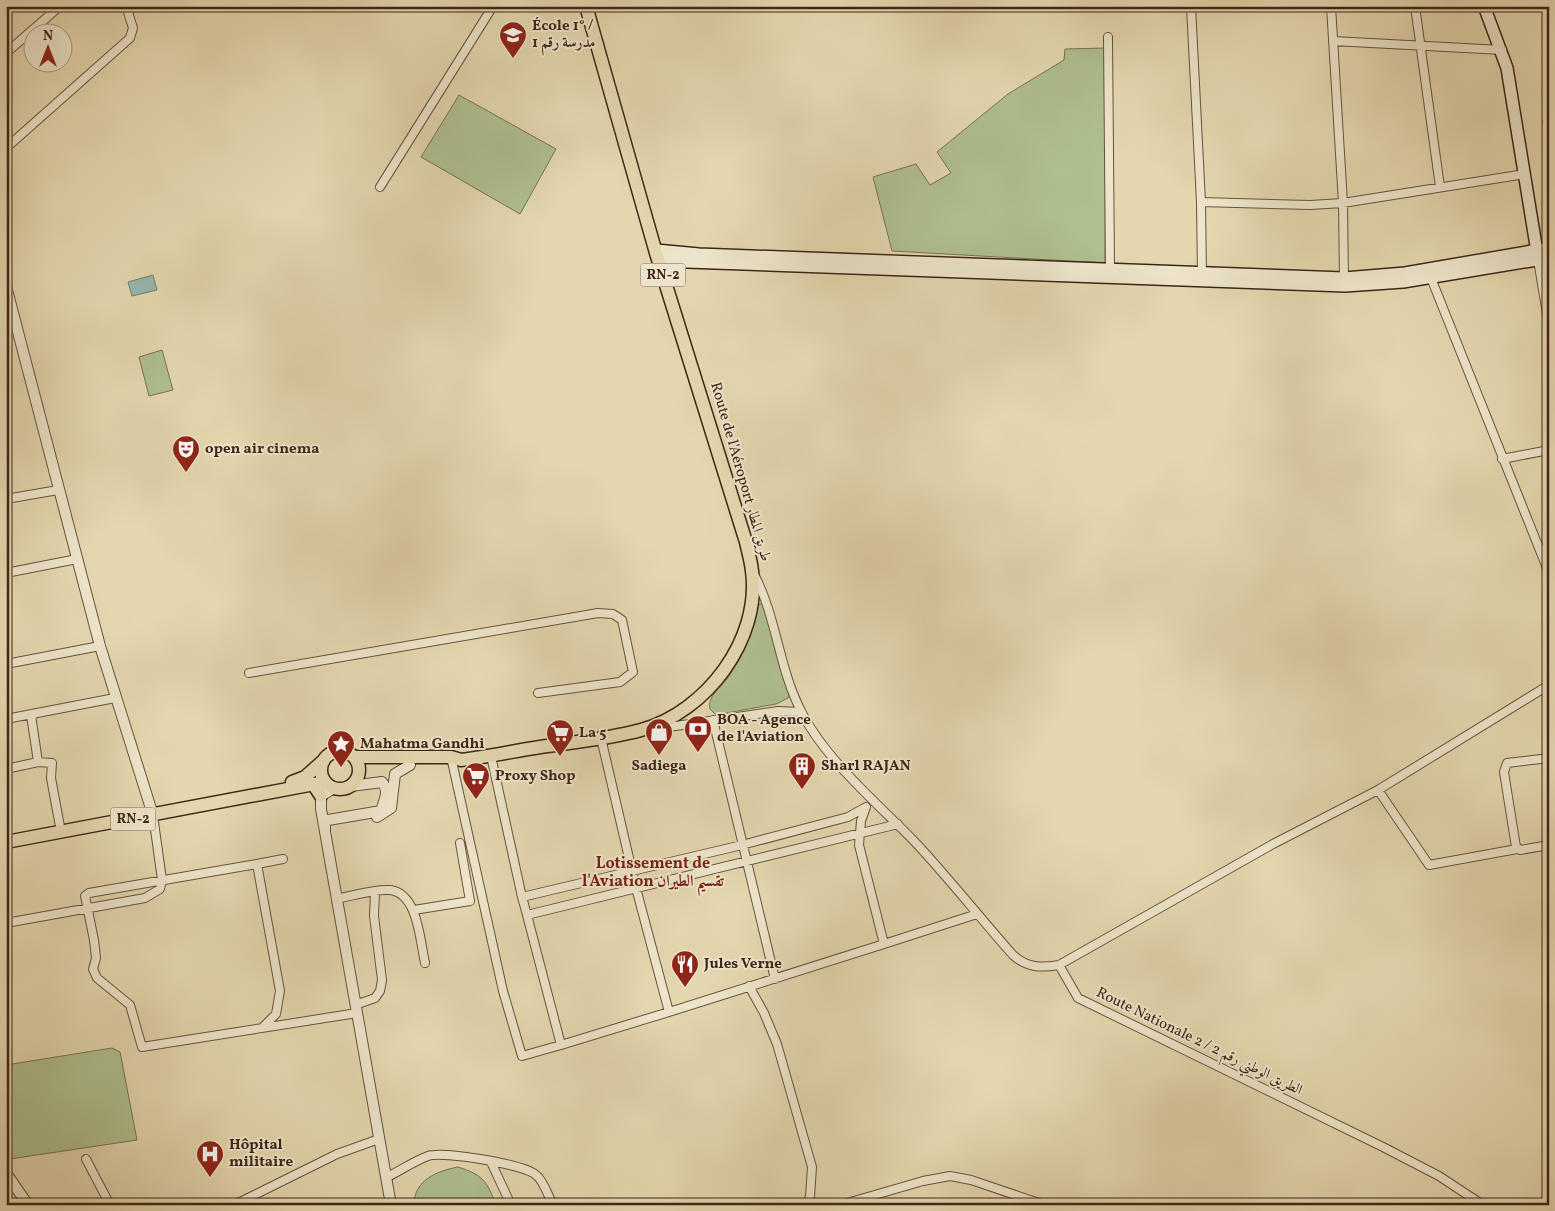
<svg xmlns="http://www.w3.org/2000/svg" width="1555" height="1211" font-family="Vollkorn,Amiri,serif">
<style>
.green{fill:#afbf8f;stroke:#787254}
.water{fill:#97b8b1;stroke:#747d74}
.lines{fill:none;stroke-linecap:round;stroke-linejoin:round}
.minor-casing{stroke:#69523e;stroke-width:10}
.tertiary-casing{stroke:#69523e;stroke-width:12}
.secondary-casing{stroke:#402518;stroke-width:14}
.primary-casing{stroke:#402518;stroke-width:15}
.minor{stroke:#ede5cb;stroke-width:8}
.tertiary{stroke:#ede5cb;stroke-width:10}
.secondary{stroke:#ede5cb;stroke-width:11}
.primary{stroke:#e4d7af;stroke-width:12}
.labels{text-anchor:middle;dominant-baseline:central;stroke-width:4;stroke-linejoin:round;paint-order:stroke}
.shield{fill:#ede5cb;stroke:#745f4e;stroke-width:1}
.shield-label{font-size:14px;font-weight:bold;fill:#402518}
.poi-label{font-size:15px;font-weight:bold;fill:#402518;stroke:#ede5cb;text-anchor:start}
.street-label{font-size:15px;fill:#402518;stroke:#ede5cb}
.neighbourhood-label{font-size:16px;font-weight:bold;fill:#7a1f14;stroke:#ede5cb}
</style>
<rect width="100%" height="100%" fill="#e4d7af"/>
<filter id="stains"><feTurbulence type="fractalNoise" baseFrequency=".004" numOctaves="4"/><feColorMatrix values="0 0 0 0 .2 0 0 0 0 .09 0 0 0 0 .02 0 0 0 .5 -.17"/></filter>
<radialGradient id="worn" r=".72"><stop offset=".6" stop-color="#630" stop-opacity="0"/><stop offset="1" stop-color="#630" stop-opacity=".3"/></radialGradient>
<path class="green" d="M1106 48 1105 263 892 251 873 177 916 164 930 185 951 173 937 152 1008 94 1064 60 1065 49Z
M459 95 556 149 520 214 421 157Z
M162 350 173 390 149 396 139 357Z
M760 604H763L770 619 789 695 788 698 776 704 716 715 710 709C707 697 720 688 727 679 743 656 752 634 756 606Z
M112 1048 120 1052 137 1140 10 1159 6 1155V1065Z
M458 1167C483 1175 487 1181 496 1205H414C414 1180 437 1171 458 1167Z"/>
<path class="water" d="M153 275 157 290 132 296 128 282Z"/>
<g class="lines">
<g class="minor-casing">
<path id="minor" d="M1191 6 1201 202 1202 276
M1331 6 1343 203 1344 281
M1415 6 1440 187
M1546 6 1549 14
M1108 37 1110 269
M1333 41 1502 50
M6 53 60 6
M1547 122H1549
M6 148 130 38 133 28 126 6
M380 187 493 6
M1201 202 1310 205 1343 203 1525 174
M1538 260 1549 326
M1431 278 1549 573
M1502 459 1549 450
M6 499 58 490
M6 573 77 559
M754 574C777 618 779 670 802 713 826 760 877 803 914 841 948 877 979 917 1013 955 1027 968 1041 968 1059 965L1273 844 1378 790 1549 685
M6 664 100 646
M249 673 598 613 613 614 622 620 633 672 620 682 538 693
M6 719 115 698
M713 720 775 979
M655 729 778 711 801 712
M601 738 636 888 669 1012 884 944 859 845 861 821 866 807
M491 756 522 897 742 845 848 817 866 807
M451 757 503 991 522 1056 561 1045
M1549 758 1507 763 1504 772 1516 847 1520 850 1549 845
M38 762 52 763 51 778 61 832
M6 769 38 762 31 715
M1378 790 1429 865 1517 849
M257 864 283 859
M522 897 527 915
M336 899C352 896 373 889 390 890 418 893 420 941 425 963
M414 910 470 901 460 843
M6 923 145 898 160 889 162 880 153 815
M884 944 977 914
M1059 965 1078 998 1383 1147 1439 1176 1483 1205
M749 986 764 1013 777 1044 812 1167 810 1197 806 1205
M355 1005 375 998 380 991 382 980 374 916 375 892
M669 1012 561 1045 527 915 898 824
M263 1027 276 1014 280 991 257 864 89 893 85 896 94 940 96 958 93 969 97 978 130 1005 142 1047 357 1013
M86 1159 110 1205
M491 1162 511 1205
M387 1177C400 1171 414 1161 428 1156 443 1151 524 1164 536 1175 544 1181 548 1196 553 1205
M234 1205 337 1154 379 1139
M840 1205 923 1181 950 1176 971 1180 1045 1205"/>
</g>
<g class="tertiary-casing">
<path id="tertiary" d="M6 286 100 646 153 815
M334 788 321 796V809L391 1205
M377 817 391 808 395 774 410 765
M325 830V823L328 820 381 811C384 801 390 790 382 782L351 786
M6 1173 28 1205"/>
</g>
<g class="secondary-casing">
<path id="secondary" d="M1484 6 1507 68 1538 258
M656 250 699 254 1344 278 1405 273 1549 248
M659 261 1345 286 1403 282 1549 258"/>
</g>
<g class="primary-casing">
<path id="primary" d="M321 770a19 19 0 1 1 38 0a19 19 0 1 1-38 0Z
M355 757H451L461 760C488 757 514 751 540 747 573 742 609 739 641 730 706 712 761 640 752 571 751 561 748 551 746 542L656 253 586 6
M292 782 305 777 323 761
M313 784 321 796
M6 842 325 782"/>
</g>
<use href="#minor" class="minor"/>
<use href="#tertiary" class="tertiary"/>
<use href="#secondary" class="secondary"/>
<use href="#primary" class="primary"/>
</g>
<defs>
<g id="school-pin" transform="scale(1.4375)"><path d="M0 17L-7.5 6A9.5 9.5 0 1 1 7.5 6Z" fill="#8f2418" stroke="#ede5cb"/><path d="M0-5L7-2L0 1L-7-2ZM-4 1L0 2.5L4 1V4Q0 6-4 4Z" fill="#fff"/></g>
<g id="theatre-pin" transform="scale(1.4375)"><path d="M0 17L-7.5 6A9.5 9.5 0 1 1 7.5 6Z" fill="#8f2418" stroke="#ede5cb"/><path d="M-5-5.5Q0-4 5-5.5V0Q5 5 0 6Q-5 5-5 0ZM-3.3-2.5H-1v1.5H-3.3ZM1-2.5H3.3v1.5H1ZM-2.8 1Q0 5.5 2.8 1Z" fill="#fff"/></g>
<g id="bank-pin" transform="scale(1.4375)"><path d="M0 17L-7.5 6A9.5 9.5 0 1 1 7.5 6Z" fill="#8f2418" stroke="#ede5cb"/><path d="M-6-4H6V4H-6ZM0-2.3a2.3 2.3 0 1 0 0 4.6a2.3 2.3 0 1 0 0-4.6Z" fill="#fff"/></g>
<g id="shop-pin" transform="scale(1.4375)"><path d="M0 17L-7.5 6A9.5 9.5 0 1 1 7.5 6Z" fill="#8f2418" stroke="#ede5cb"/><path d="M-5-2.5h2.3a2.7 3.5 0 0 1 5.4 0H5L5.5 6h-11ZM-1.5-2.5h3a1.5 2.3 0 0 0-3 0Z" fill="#fff"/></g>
<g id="supermarket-pin" transform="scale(1.4375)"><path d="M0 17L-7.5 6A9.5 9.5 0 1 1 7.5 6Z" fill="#8f2418" stroke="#ede5cb"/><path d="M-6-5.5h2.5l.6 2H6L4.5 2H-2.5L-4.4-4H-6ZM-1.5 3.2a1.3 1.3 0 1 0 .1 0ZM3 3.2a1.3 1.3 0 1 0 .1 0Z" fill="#fff"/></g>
<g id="sight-pin" transform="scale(1.4375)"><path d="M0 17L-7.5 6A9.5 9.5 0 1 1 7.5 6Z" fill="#8f2418" stroke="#ede5cb"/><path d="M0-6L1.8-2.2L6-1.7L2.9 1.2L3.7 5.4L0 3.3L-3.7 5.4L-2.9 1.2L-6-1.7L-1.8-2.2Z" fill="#fff"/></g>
<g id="building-pin" transform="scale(1.4375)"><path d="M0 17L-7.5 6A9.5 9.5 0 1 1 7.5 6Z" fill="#8f2418" stroke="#ede5cb"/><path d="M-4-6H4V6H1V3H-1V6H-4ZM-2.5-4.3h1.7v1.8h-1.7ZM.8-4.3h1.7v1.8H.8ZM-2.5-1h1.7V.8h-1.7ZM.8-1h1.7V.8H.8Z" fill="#fff"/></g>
<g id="restaurant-pin" transform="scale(1.4375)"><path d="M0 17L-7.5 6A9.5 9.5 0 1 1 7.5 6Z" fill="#8f2418" stroke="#ede5cb"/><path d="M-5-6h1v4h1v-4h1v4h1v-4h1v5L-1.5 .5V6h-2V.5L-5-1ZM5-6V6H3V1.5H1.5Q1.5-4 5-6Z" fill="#fff"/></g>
<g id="hospital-pin" transform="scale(1.4375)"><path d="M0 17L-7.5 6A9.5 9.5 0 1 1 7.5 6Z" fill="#8f2418" stroke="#ede5cb"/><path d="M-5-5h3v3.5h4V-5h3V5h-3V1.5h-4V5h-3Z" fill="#fff"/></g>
</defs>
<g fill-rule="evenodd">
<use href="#school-pin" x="513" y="35"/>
<use href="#theatre-pin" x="186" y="449"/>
<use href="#bank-pin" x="698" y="729"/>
<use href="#shop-pin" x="659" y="732"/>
<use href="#supermarket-pin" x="560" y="733"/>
<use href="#sight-pin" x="341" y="744"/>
<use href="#building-pin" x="802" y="766"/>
<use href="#supermarket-pin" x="476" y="776"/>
<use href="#restaurant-pin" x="685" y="964"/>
<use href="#hospital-pin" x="210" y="1154"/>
</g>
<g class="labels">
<g class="shield">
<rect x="640.5" y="263.5" width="45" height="23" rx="4"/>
<rect x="110.5" y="807.5" width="45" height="23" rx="4"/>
</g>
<g class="shield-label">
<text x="663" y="275">RN-2</text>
<text x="133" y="819">RN-2</text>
</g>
<g class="poi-label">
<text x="532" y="26">École 1° /<tspan x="532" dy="17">مدرسة رقم 1</tspan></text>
<text x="205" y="449">open air cinema</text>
<text x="717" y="720">BOA - Agence<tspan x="717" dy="17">de l'Aviation</tspan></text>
<text x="579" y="733">La 5</text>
<text x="360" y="744">Mahatma Gandhi</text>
<text x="659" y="766" text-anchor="middle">Sadiega</text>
<text x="821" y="766">Sharl RAJAN</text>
<text x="495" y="776">Proxy Shop</text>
<text x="704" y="964">Jules Verne</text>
<text x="229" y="1145">Hôpital<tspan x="229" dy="17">militaire</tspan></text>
</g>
<g class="street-label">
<text transform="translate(740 472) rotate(74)">Route de l'Aéroport طريق المطار</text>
<text transform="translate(1199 1042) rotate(26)">Route Nationale 2 / الطريق الوطني رقم 2</text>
</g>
<g class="neighbourhood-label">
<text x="653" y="864">Lotissement de<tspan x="653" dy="18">l'Aviation تقسيم الطيران</tspan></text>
</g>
</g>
<rect width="1555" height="1211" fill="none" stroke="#e4d7af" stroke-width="25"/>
<rect x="8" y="8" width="1540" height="1196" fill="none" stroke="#402518" stroke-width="2.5"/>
<rect x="12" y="12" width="1530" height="1186" fill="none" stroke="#402518"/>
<g transform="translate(48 48)"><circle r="24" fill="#ede5cb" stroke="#a89883"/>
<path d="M0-4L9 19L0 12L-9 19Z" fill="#8f2418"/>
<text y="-8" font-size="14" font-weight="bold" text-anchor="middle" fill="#402518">N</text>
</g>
<rect width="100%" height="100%" filter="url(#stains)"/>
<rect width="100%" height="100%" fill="url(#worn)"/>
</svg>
